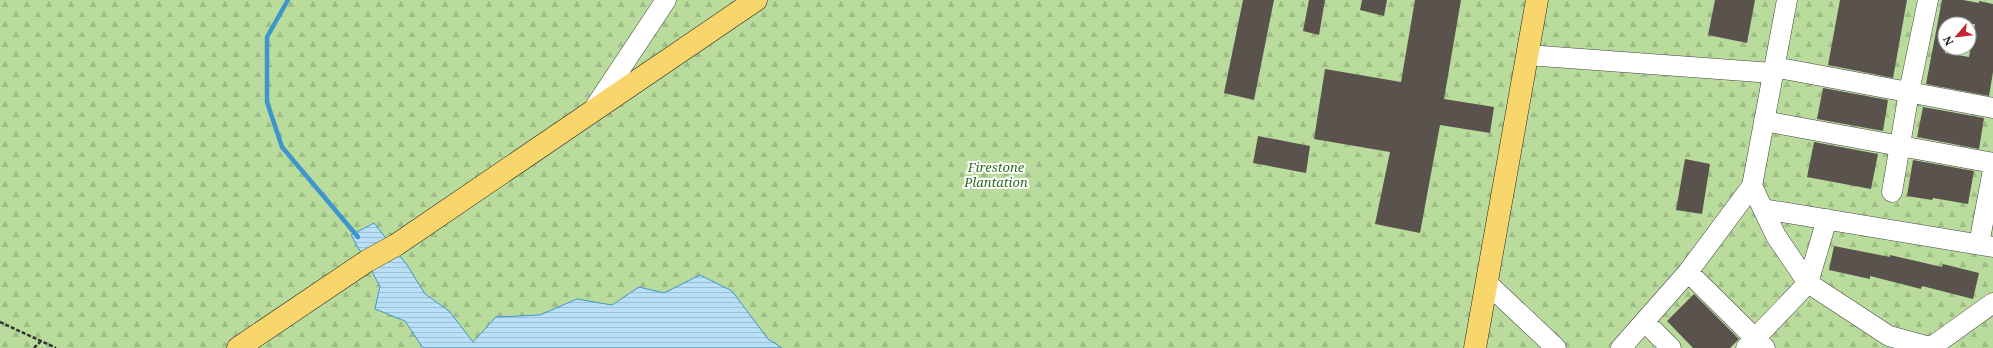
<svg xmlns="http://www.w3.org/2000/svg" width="1993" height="348" font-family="'Noto Serif',serif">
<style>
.forest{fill:url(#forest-firs);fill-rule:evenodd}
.water{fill:url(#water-rules);stroke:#3f96cf}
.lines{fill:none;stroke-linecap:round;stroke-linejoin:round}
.stream{stroke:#3f96cf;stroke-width:4.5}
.building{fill:#5a524d;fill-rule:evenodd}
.minor-casing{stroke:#444;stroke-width:21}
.major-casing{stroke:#222;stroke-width:23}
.path{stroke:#333;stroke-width:2.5;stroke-dasharray:4 2;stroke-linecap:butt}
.minor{stroke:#fff;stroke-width:20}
.major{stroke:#f9d66b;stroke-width:22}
.labels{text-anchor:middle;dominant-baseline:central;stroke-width:4;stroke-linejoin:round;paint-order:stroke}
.park-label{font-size:13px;font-style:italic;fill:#2f6b1f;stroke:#fff}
</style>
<defs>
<pattern id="forest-firs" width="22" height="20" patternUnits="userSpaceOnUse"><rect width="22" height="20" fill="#b9dc9c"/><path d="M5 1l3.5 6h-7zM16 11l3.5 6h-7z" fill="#9ebc85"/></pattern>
<pattern id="water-rules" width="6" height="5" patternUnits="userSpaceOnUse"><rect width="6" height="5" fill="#b9e0f7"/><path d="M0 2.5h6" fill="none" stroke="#9ebfd3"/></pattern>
</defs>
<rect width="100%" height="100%" fill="#fffdf5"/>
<path class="forest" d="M0 0H1993V348H0ZM1945 24H1969V48H1945Z"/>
<path class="water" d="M374 223 407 265 425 294 449 311 473 342 496 317 540 315 577 299 612 305 639 287 664 293 700 275 732 291 768 339 782 348H423L405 321 375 309 380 286 351 235Z"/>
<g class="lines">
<path class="stream" d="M288 0 267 37V102L282 147 358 237"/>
</g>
<path class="building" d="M1243 0H1274L1254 100 1224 93Z
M1309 0H1325L1319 35 1303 31Z
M1362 0H1387L1384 16 1360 10Z
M1415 0H1461L1444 99 1494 107 1490 133 1440 125 1420 233 1375 224 1390 152 1314 139 1325 69 1401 82Z
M1715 0H1755L1747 43 1708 35Z
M1840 0H1907L1893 78 1828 65Z
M1942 0H1963L1979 3V1L1993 4V72L1989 96 1926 84ZM1945 24H1975L1969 57 1945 53Z
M1823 88 1888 100 1883 131 1817 119Z
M1923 107 1984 118 1979 149 1917 137Z
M1258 136 1310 146 1306 173 1253 163Z
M1814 142 1878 154 1871 189 1807 177Z
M1685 159 1710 164 1702 214 1676 210Z
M1913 160 1974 171 1968 204 1933 198 1932 200 1907 196Z
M1834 246 1890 257V255L1942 267 1943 264 1979 273 1973 299 1922 286 1921 289 1870 276V279L1829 270Z
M1694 294 1739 339 1730 348H1693L1667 321Z"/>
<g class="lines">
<g class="minor-casing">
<path id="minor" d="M1527 55 1773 73
M1774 67 1993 108
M593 110 666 0
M1764 121 1993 163
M1752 186 1776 236 1808 283 1889 336 1933 348
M1892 192 1909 92 1928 0
M1763 209 1993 247
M1979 244 1993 170
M1688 272 1765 348
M1486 282 1556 348
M1645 322 1671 348
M1621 348 1688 272 1752 186 1787 0
M1746 348 1808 283 1827 219
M1930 348 1993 303"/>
</g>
<g class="major-casing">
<path id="major" d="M238 348 367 261 396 245 756 0
M1475 348 1537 0"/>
</g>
<path class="path" d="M0 322 56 348
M34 348 42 340"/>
<use href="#minor" class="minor"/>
<use href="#major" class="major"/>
</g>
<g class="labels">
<g class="park-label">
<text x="996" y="167">Firestone<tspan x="996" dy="15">Plantation</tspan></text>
</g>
</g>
<g transform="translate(1957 36) rotate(242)"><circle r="19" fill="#ffffff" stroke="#a0a0a0"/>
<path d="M0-3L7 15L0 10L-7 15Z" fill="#c4262e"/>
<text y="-6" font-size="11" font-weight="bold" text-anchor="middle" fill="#111111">N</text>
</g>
</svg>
